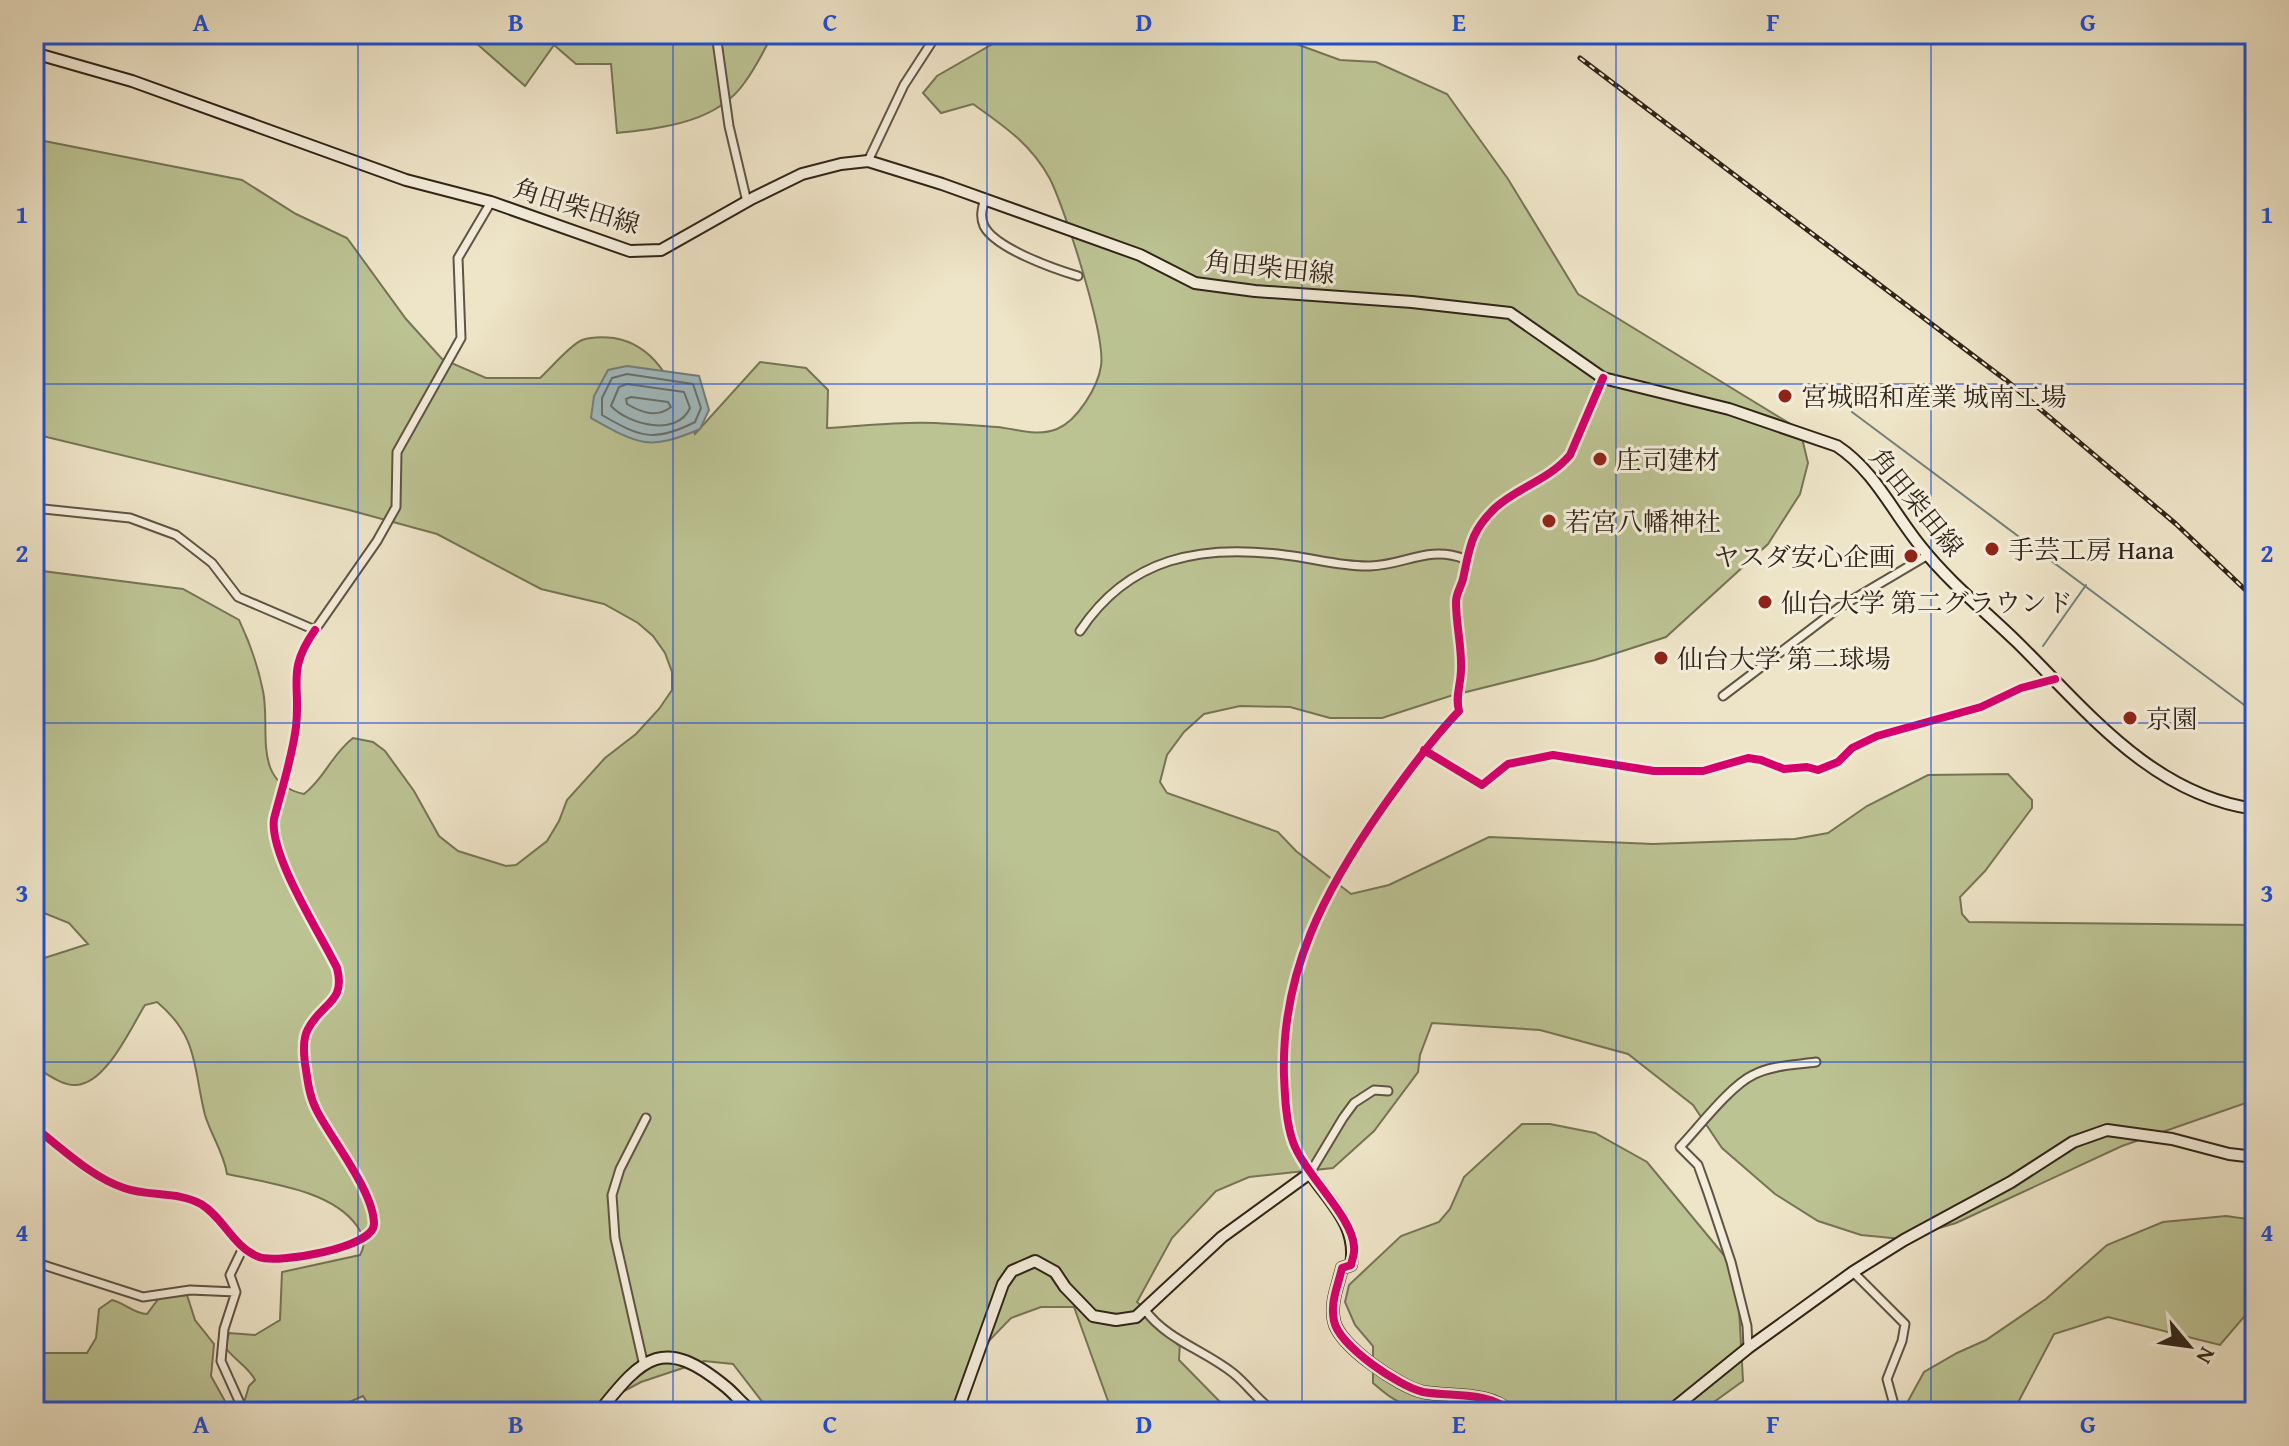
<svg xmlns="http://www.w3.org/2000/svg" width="2289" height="1446" font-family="'Gentium Book Plus','Noto Serif JP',serif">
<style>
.green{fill:#bcc393;stroke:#767456;stroke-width:2}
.water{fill:#a1bbc1;stroke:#747f7d;stroke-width:2}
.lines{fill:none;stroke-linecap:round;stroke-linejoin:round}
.shore{stroke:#68706c;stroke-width:2}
.stream{stroke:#747f7d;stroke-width:2}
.street-casing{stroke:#605444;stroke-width:11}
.secondary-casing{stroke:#302418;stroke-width:14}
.street{stroke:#f4eddb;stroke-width:7}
.secondary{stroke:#f4eddb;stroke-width:10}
.rail-casing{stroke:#302418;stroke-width:5}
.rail{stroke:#f4eddb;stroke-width:2;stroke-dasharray:6;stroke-linecap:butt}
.cycleway-casing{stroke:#f4eddb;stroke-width:13}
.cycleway{stroke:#d6006c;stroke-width:8}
.grid{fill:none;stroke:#1d4ed8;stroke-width:2;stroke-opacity:0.55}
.poi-dot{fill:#8f2418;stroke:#f4eddb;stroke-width:3}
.labels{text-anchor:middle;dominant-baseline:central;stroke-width:6;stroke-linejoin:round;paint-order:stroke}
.street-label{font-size:26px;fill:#302418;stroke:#f4eddb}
.poi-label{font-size:26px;fill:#302418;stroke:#f4eddb;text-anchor:start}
.neatline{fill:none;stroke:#1d4ed8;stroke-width:3}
.grid-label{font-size:26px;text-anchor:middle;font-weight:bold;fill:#1d4ed8}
</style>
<rect width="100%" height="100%" fill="#eee4c7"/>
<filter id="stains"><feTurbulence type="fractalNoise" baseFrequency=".0025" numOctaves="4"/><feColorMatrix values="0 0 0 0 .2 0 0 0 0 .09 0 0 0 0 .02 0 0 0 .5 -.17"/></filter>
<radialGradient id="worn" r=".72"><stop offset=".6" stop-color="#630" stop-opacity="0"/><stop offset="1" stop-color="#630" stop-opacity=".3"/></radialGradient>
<path class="green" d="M509 34H773C764 50 756 67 745 82 717 123 662 128 617 133L611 64H576L554 45 525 86 476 43Z
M1010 34H1269L1340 60 1376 62 1447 94 1508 179 1578 294 1797 428 1802 438 1808 463 1800 494 1768 544 1666 637 1595 660 1450 696 1382 718H1330L1290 707 1240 706 1204 714 1184 732 1167 755 1160 782 1167 793 1278 832 1296 851 1351 894 1389 885 1489 837 1653 844 1795 839 1828 833 1867 806 1928 775 2008 774 2032 800V808L1985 871 1960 897 1962 914 1969 922 2255 925V1090L2246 1103 2122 1146 1956 1223 1902 1239 1861 1235 1818 1221 1775 1194 1722 1148 1693 1105 1628 1054 1540 1030 1432 1023 1420 1055 1418 1072 1374 1131 1333 1168 1249 1177 1216 1191 1172 1238 1137 1302 1180 1342 1179 1360 1230 1412H1112L1074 1307H1041L1011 1318 979 1351 956 1412H770L733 1364 704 1361 641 1382 585 1412H373L363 1396 342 1405 338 1412H273L271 1403 261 1402 248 1411 243 1406 249 1386 255 1380C249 1367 234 1360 225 1347L229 1333 255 1335 280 1320 282 1272 360 1255C366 1244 364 1236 357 1226 332 1190 268 1183 227 1174 224 1153 211 1135 205 1115 193 1067 199 1037 157 1002L145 1005C130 1029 106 1084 76 1085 64 1086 50 1076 40 1070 34 1034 31 997 38 960L88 944 69 923 34 909V570L183 589 239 620C250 643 258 666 263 691 271 729 251 783 304 794 325 778 331 755 353 738L373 742 385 751 414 791 439 836 458 851 506 866 516 865 547 841 559 821 567 800 605 758 636 734 659 709 672 690V672L665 653 653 636 638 623 604 604 541 589 437 534 349 510 34 434V139L242 180 296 214 347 238 406 319 442 359 486 378H540C550 369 570 345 582 340 591 337 605 337 614 338 662 346 676 395 695 434L760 362 806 368 828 390 827 428C863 426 900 421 936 423 956 424 977 425 997 427 1017 429 1037 437 1057 429 1077 421 1098 387 1101 366 1106 336 1065 209 1050 179 1031 144 1004 126 973 104L941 113 923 93 937 76Z
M1522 1124H1550L1595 1133 1647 1162 1737 1271 1743 1381 1700 1412H1503C1477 1387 1447 1407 1417 1406 1399 1406 1386 1394 1373 1383V1346L1355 1325 1345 1302 1349 1285 1401 1236 1439 1222 1450 1209 1464 1177Z
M2226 1216 2255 1220V1304L2220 1345 2108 1317 2054 1334 2013 1412H1902L1924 1372 1957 1353 1986 1340 2046 1299 2107 1245 2163 1222Z
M187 1295 195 1320 214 1344 211 1376 231 1412H34V1353H87L96 1338 99 1309 112 1300C125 1303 134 1314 147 1314L159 1298Z"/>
<path class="water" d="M627 366 699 376 709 410 700 429C649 451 639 445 591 418L594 396 608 370Z"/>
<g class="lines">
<path class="shore" d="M627 374 693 384 701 408 695 422C654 443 640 437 602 415V398L612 378Z
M627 384 684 392 690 408C677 437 629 425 611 406L619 387Z
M631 397 668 402 671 407C657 418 642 413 627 404L626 399Z"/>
<path class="stream" d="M1852 412 2255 713
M2043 646 2086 585
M1165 1334 1178 1345 1200 1356"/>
<g class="street-casing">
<path id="street" d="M716 34 729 126 747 202
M868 161 904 85 937 34
M984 201C982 210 980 217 984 226 995 248 1054 269 1078 276
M34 508 130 518 176 535 212 563 238 597 315 630 377 541 396 507 397 452 461 338 458 258 491 202
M1080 631C1129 557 1201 544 1285 555 1313 558 1342 567 1370 566 1405 565 1428 545 1465 559
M1723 696 1840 607 1928 555
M1424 750 1482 785 1508 764 1553 755 1654 771H1703L1748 758 1761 760 1784 769 1807 767 1818 770 1838 762 1852 748 1877 736 1981 707 2021 688 2055 679
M34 1127C62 1148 91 1177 124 1188 149 1197 178 1191 201 1204 224 1218 233 1247 259 1257 277 1264 374 1248 374 1224 374 1192 332 1140 317 1111 310 1098 308 1084 306 1070 304 1058 302 1039 308 1029 322 1002 346 1003 337 968 320 933 269 855 274 819 282 788 292 758 296 727 301 683 286 671 315 630
M1310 1173C1304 1163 1296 1152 1293 1141 1286 1120 1285 1097 1284 1075 1281 973 1323 893 1380 811 1405 776 1429 742 1459 711 1455 696 1461 685 1461 669 1462 647 1456 625 1456 602 1456 593 1461 587 1463 579 1470 547 1470 532 1495 508 1518 487 1549 480 1570 455L1603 378
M1310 1173 1343 1118 1354 1103 1374 1090 1388 1091
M243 1248 230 1275 236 1292 224 1329 221 1361 244 1412
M34 1262 143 1297 190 1290 236 1292
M1853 1272 1905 1324 1902 1341 1887 1379 1896 1412
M1145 1310C1167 1340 1204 1350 1233 1373 1248 1385 1258 1401 1275 1412
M1748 1348 1747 1326 1731 1262 1708 1193 1698 1165 1680 1147C1699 1127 1730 1086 1753 1075 1772 1065 1796 1065 1816 1062
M644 1366 615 1238 612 1195 620 1169 646 1118"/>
</g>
<g class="secondary-casing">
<path id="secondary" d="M34 53 132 81 406 180 491 202 630 251 661 250 753 198 802 174 841 164 868 161 942 184 1140 255 1195 283 1255 291 1412 302 1510 313 1603 378 1729 409 1837 446C1875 471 1893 513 1922 548 1949 582 1985 611 2017 642 2086 710 2152 795 2255 809
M599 1412C644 1355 664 1336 726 1387 737 1396 742 1405 754 1412
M957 1412 1003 1284 1012 1271 1035 1261 1055 1272 1065 1287 1093 1316 1116 1320 1136 1317 1222 1237 1310 1173C1331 1204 1358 1226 1351 1265L1342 1268C1338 1286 1330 1302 1334 1321 1339 1346 1400 1387 1423 1392 1452 1397 1489 1391 1511 1412
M1669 1412 1748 1348 1853 1272 1904 1240 2011 1182 2073 1142 2107 1130 2172 1139 2229 1154 2255 1157"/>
</g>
<use href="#street" class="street"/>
<use href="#secondary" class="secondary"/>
<g class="rail-casing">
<path id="rail" d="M1580 58 2007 381 2176 524 2255 599"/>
</g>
<use href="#rail" class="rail"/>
<g class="cycleway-casing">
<path id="cycleway" d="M1424 750 1482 785 1508 764 1553 755 1654 771H1703L1748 758 1761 760 1784 769 1807 767 1818 770 1838 762 1852 748 1877 736 1981 707 2021 688 2055 679
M34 1127C62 1148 91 1177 124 1188 149 1197 178 1191 201 1204 224 1218 233 1247 259 1257 277 1264 374 1248 374 1224 374 1192 332 1140 317 1111 310 1098 308 1084 306 1070 304 1058 302 1039 308 1029 322 1002 346 1003 337 968 320 933 269 855 274 819 282 788 292 758 296 727 301 683 286 671 315 630
M1511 1412C1489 1391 1452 1397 1423 1392 1400 1387 1339 1346 1334 1321 1330 1302 1338 1286 1342 1268L1351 1265C1352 1260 1355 1253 1354 1247 1353 1217 1305 1175 1293 1142 1286 1122 1285 1098 1284 1076 1281 971 1325 890 1383 807 1407 773 1431 740 1459 711 1455 696 1461 685 1461 669 1462 647 1456 625 1456 602 1456 593 1461 587 1463 579 1470 547 1470 532 1495 508 1518 487 1549 480 1570 455L1603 378"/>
</g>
<use href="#cycleway" class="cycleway"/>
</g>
<path class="grid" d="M358 34V1412M673 34V1412M987 34V1412M1302 34V1412M1616 34V1412M1931 34V1412M34 384H2255M34 723H2255M34 1062H2255"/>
<g class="poi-dot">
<circle cx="1785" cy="396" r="8"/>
<circle cx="1600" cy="459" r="8"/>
<circle cx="1549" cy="521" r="8"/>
<circle cx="1992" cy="549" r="8"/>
<circle cx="1911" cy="556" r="8"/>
<circle cx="1765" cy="602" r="8"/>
<circle cx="1661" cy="658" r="8"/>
<circle cx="2130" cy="718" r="8"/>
</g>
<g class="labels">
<g class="street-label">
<text transform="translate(577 206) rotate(17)">角田柴田線</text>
<text transform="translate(1270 267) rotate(6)">角田柴田線</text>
<text transform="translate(1917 502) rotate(51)">角田柴田線</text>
</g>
<g class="poi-label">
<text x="1801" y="396">宮城昭和産業 城南工場</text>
<text x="1616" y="459">庄司建材</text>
<text x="1565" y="521">若宮八幡神社</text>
<text x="2008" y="549">手芸工房 Hana</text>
<text x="1895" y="556" text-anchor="end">ヤスダ安心企画</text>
<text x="1781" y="602">仙台大学 第二グラウンド</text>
<text x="1677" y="658">仙台大学 第二球場</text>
<text x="2146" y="718">京園</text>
</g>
</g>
<rect width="2289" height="1446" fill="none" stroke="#eee4c7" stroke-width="88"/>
<g transform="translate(2189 1346) rotate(119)" stroke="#f4eddb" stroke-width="6" paint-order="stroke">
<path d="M0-6L14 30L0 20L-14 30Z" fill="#302418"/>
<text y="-12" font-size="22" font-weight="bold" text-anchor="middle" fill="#302418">N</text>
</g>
<rect x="44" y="44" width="2201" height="1358" class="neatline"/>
<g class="grid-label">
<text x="201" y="31">A</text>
<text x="516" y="31">B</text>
<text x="830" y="31">C</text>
<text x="1144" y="31">D</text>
<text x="1459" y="31">E</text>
<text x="1773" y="31">F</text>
<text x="2088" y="31">G</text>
<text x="22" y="223">1</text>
<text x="2267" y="223">1</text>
<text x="22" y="562">2</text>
<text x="2267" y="562">2</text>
<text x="22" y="902">3</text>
<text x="2267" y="902">3</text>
<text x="22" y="1241">4</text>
<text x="2267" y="1241">4</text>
<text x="201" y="1433">A</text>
<text x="516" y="1433">B</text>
<text x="830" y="1433">C</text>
<text x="1144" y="1433">D</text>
<text x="1459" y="1433">E</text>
<text x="1773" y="1433">F</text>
<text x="2088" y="1433">G</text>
</g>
<rect width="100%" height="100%" filter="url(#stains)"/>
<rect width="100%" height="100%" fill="url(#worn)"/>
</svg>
